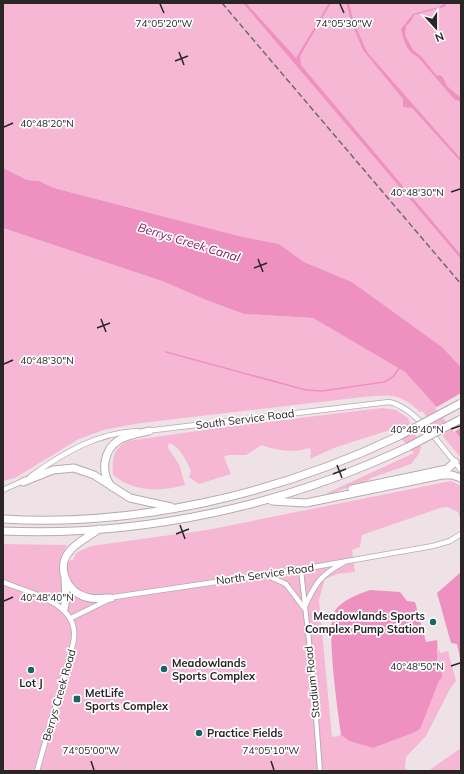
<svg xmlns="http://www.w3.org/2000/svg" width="464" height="774" font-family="Mulish,sans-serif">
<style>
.green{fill:#f6b7d5}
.water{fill:#ee90c0}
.pier{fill:#eee2e7}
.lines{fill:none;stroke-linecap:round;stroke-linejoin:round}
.stream{stroke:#ee90c0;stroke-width:1.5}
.minor-casing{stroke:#b6abb0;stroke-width:6}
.tertiary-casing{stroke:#b6abb0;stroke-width:6}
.motorway-casing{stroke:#b6abb0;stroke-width:9}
.minor{stroke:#fff;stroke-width:4}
.tertiary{stroke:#fff;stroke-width:4.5}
.motorway{stroke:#fff;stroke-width:7}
.rail{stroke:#70696c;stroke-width:1.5;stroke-dasharray:6 3;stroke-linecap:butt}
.motorway-bridge-casing{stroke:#b6abb0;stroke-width:9;stroke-linecap:butt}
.motorway-bridge{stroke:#fff;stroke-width:7}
.ticks{fill:none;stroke:#2a2628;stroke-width:1.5}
.poi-dot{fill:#176666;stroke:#fff;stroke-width:1.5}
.labels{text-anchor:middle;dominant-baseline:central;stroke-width:3.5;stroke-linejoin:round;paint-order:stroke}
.street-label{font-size:11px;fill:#2a2628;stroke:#fff}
.poi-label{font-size:11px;font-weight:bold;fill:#2a2628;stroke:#fff;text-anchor:start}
.water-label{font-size:12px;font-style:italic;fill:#86195c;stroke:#fff}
.ticks-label{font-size:10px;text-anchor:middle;fill:#2a2628;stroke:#fff;stroke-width:3.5;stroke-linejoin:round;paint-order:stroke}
</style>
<rect width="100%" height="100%" fill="#eee2e7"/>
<path class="green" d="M3 3H461V367L442 347 352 282 304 262 279 244 239 236 54 188 39 181 27 180 3 168Z
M3 228 162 281 206 300 244 314 313 318 405 372 434 404 461 439V458L422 411 420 412C399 392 390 395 363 397L141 423 103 430 77 440 15 478 3 481Z
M382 408 396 410 408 418 421 447 419 454 411 464 371 478 369 480 327 495V493L414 453 393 429 334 448 310 459 311 451 309 448C294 453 277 451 262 445L246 455H228L224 457 231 474 199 484 189 477 191 471C186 460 181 449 170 443L168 445V448L179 464 185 485C161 492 133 492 113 475 112 459 113 448 128 441L217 428Z
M451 481 461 486V521L458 512 447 507 440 508 362 535 360 547 352 550 355 572 337 574 325 579 319 600 332 737 341 735 349 741 373 748 413 733 419 729 423 722 439 681 442 678 437 656 439 649 440 653 448 651 456 681 450 689 426 736 406 757 405 768 409 771H3V544L67 545 61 557V561L73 560 76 553 91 546 207 530Z
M461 748V771H428Z"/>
<path class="water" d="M243 3H246L296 58 329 3H331L300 56 301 65 461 255V259Z
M346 3H349L353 20 367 52 461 159V162L412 108 403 107V99L363 50 352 24Z
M445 3H447L444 7 414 15 411 21 406 26 405 35 413 50 421 56 436 75 442 76 447 86 461 98V102L454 99 418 57C406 52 404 41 401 29L413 14 439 7Z
M3 168 27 180 39 181 54 188 239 236 279 244 304 262 352 282 442 347 461 367V439L434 404 405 372 313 318 244 314 206 300 162 281 3 228Z
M461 572V663L457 644 451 643 437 593Z
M370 590 400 592 407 601 415 602 426 642 437 640C439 650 434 666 442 673V678L439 681 423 722 420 729 413 733 373 748 349 741 341 735C338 712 326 631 334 613 339 601 359 594 370 590Z"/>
<path class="pier" d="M461 393V428L454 432 435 408Z"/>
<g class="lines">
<path class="stream" d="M166 352 306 390 322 391 384 382 393 377 400 367"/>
<g class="minor-casing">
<path id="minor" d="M301 570 313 677 320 771"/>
</g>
<g class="tertiary-casing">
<path id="tertiary" d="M146 431 389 402C416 407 443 449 461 470
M31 476C63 453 97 433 137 431
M3 490 25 480
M266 575 286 584 304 608C315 584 320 575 343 563
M3 582C31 594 83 603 73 644L37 771
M71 618 114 597 291 571 433 546 450 541 461 534"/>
</g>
<g class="motorway-casing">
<path id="motorway" d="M23 482 53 470 74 468 94 475 130 498 171 507
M112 487C100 473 103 450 119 440 128 435 139 433 149 431
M352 489 447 469 455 462
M272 501 306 503 442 475H452L461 478
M3 519C139 527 277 494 399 436
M99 529C90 536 75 543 69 552 56 568 67 592 86 597 94 600 103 598 111 598
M3 531C143 537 282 506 408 447
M64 609 66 599 65 579"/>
</g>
<use href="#minor" class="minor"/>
<use href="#tertiary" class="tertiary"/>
<use href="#motorway" class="motorway"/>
<path class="rail" d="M222 3 461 284"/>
<g class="motorway-bridge-casing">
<path id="motorway-bridge" d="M399 436 461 403
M408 447 461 419"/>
</g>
<use href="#motorway-bridge" class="motorway-bridge"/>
</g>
<path class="ticks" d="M160 4 164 13M340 4 344 13M179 52 184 65M175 61 188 56M4 127 13 123M451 192 460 189M258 259 263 272M254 268 267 263M101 319 106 332M97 328 110 323M4 364 13 360M451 429 460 426M337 465 342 478M333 474 346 469M180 525 185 539M176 534 189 529M4 601 13 597M451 666 460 663M91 761 94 770M271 761 274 770"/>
<g class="poi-dot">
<circle cx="433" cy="622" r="4"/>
<circle cx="164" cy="669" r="4"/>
<circle cx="31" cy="670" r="4"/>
<rect x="73" y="695" width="8" height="8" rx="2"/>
<circle cx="199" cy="733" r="4"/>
</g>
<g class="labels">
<g class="street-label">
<text transform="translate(245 419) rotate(-7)">South Service Road</text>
<text transform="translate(265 574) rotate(-8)">North Service Road</text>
<text transform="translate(312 682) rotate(-96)">Stadium Road</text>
<text transform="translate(59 695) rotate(-74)">Berrys Creek Road</text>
</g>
<g class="poi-label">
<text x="425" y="616" text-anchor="end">Meadowlands Sports<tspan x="425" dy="13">Complex Pump Station</tspan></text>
<text x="172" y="663">Meadowlands<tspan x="172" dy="13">Sports Complex</tspan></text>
<text x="31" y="683" text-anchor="middle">Lot J</text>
<text x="85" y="693">MetLife<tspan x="85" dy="13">Sports Complex</tspan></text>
<text x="207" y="733">Practice Fields</text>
</g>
<g class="water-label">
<text transform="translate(189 242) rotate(17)">Berrys Creek Canal</text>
</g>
</g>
<g class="ticks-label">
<text x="344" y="27">74°05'30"W</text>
<text x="164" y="27">74°05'20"W</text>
<text x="47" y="127">40°48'20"N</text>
<text x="417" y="196">40°48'30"N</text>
<text x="47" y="364">40°48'30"N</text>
<text x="417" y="433">40°48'40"N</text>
<text x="47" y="601">40°48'40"N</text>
<text x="417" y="670">40°48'50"N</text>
<text x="91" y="754">74°05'00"W</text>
<text x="271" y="754">74°05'10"W</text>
</g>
<rect width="464" height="774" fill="none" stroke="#2a2628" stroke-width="8"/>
<g transform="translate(436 28) rotate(159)" stroke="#ffffff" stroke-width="3" paint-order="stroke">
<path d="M0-3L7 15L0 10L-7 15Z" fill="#2a2628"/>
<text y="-6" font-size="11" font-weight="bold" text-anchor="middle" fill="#2a2628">N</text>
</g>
</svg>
